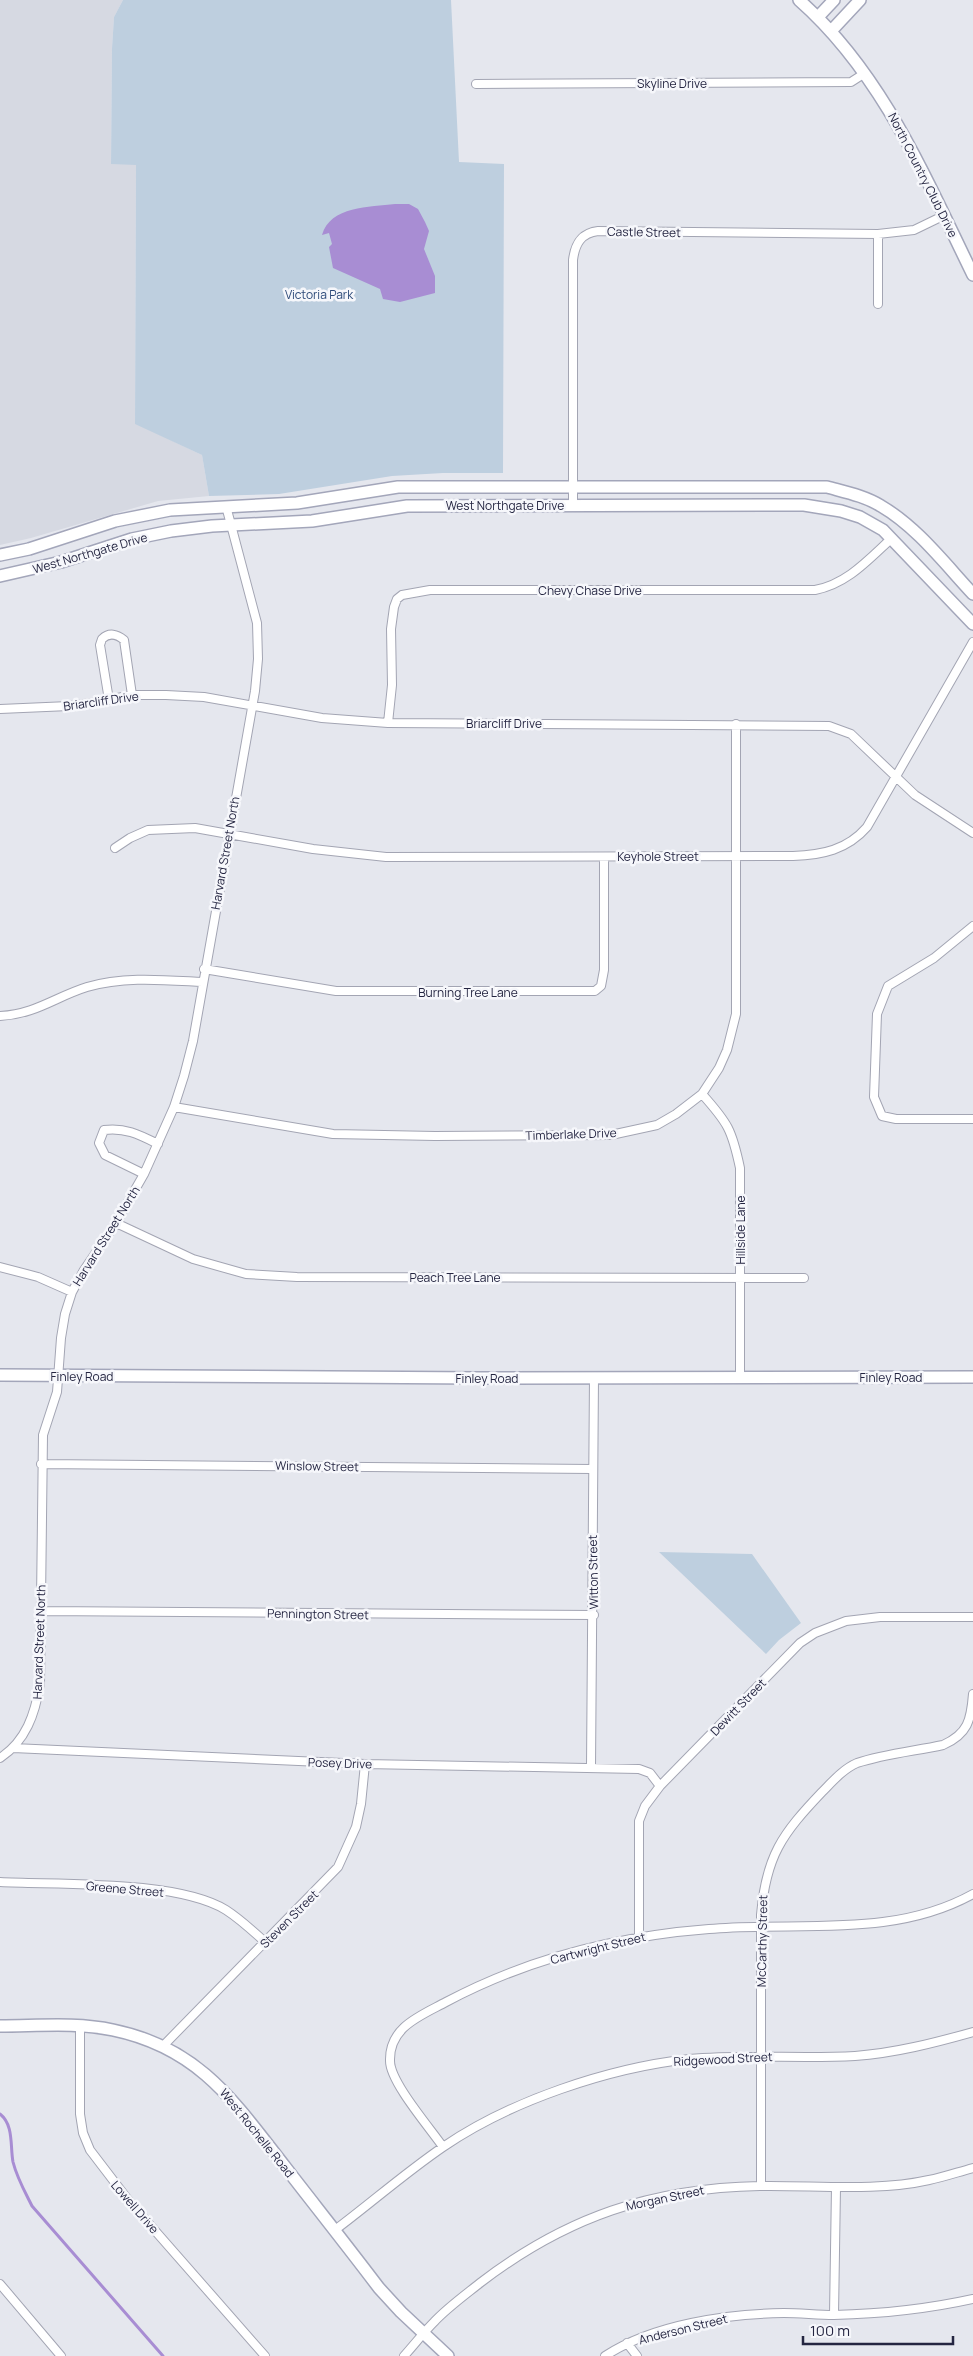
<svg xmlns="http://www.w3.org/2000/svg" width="973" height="2356" font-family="Manrope,sans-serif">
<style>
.built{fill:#d6d9e2}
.green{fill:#becfdf}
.water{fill:#a88dd3}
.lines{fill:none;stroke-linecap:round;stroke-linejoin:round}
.stream{stroke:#a88dd3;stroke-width:3}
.street-casing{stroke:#a3a5b3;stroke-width:10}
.secondary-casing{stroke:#a3a6ba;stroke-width:14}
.street{stroke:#fff;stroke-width:8}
.secondary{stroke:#fff;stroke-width:11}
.labels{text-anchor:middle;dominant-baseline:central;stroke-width:5;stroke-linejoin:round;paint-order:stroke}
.street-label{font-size:12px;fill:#242541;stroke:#f6f7fb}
.park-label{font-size:12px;fill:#2d4a79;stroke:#f6f7fb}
</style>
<rect width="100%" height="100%" fill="#e5e7ee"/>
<path class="built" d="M0 0H123L114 17 112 48 111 164H136L135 423 202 455 209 496 158 501 31 538 0 545Z"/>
<path class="green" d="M123 0H451L459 162 504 164 503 473H443L392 476 279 494 209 496 202 455 135 424 136 165 111 164 112 48 114 17Z
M659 1552 752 1554 801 1623 779 1640 766 1654Z"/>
<path class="water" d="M395 204H409L418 209 425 222 429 231 424 249 435 276V293L400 302 383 299 380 289 333 268 329 247 332 244 329 233 322 235C330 206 370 207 395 204Z"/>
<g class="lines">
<path class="stream" d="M0 2114C14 2125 10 2146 13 2162 17 2178 25 2192 32 2206L163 2356"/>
<g class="street-casing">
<path id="street" d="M476 84 851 82 865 73
M878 304V234
M573 505V260C575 244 581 233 598 231L878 234 914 230 945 215
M109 700 100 645 102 639C109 632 117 634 124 640L132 695
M0 709 69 706 99 702 132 695H166L204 697 322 718 388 723 829 726 851 734 915 795 973 833
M388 723 392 685 391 629 394 607 397 599 402 595 430 590H815C847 584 868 560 892 538
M115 848 130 838 148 830 195 828 313 849 386 857 793 856C822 855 847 850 867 827L973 642
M973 926 934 958 888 986 877 1014 874 1097 882 1116 896 1119H973
M204 969 336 991H595L601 986 604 970V857
M0 1016C36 1014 55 997 87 987 124 976 164 980 202 982
M702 1094C728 1123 732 1130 740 1168V1377
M174 1107 333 1134 435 1136 611 1135 657 1125 676 1114 702 1094 719 1068 727 1050 736 1014V724
M144 1174 105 1155 99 1143 104 1130C125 1127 140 1135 158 1144
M116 1223 193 1259 246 1274 297 1277 804 1278
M0 1267 38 1277 72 1292
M41 1464 592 1469
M41 1611 594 1615
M13 1748 365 1764 639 1769 650 1773 660 1786
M0 1758C26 1741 35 1714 40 1684L43 1435 57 1392 61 1338 65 1314 72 1292 84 1270 116 1223 144 1174 174 1107 184 1076 193 1041 255 691 258 659 257 623 226 506
M591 1767 594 1377
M0 1882C60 1885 177 1880 226 1910 240 1919 253 1931 265 1942
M639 1936V1821L645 1806 660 1786 800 1643 815 1633 846 1621 880 1617H973
M80 2026V2114L83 2133 90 2150 129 2201 265 2356
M163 2046 338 1867 356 1827 361 1804 365 1764
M443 2147C430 2128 390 2082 390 2061 389 2027 420 2016 446 2002 527 1959 618 1936 709 1929 798 1921 892 1939 973 1894
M761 2186V1915C766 1856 782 1834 822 1792 832 1782 843 1769 857 1763 884 1754 915 1751 943 1745 968 1734 971 1720 973 1694
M335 2230C371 2203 405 2173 443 2147 510 2101 608 2068 689 2059 744 2054 800 2059 855 2056 895 2053 934 2043 973 2032
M0 2284 61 2356
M834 2315 836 2187
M627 2343 637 2356
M404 2356C414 2345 423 2333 434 2322 447 2308 465 2295 480 2283 566 2217 652 2188 760 2186 814 2185 876 2192 929 2180 944 2177 958 2172 973 2168
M605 2356C654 2324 727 2314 784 2313 801 2313 817 2315 834 2315 880 2314 928 2309 973 2299"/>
</g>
<g class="secondary-casing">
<path id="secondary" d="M799 0C882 73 925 177 973 275
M818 17 834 0
M832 30 860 0
M0 555 29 549 115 521 170 510 297 503 398 487H827C845 492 865 496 881 506 917 527 945 564 973 594
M0 576 61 562 132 539 171 531 212 526 312 521 407 506 804 505 841 511 860 517 883 530 973 624
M0 1375 480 1378 973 1377
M0 2026C37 2026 77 2022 113 2030 200 2048 235 2103 286 2168 317 2208 348 2247 379 2288L401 2312 448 2356"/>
</g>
<use href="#street" class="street"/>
<use href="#secondary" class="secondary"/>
</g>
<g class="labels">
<g class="street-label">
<text x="672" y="83">Skyline Drive</text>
<text transform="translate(923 175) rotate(63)">North Country Club Drive</text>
<text transform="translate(644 232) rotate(1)">Castle Street</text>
<text x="505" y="505">West Northgate Drive</text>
<text transform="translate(90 553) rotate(-16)">West Northgate Drive</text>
<text x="590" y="590">Chevy Chase Drive</text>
<text transform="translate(101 701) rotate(-8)">Briarcliff Drive</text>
<text x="504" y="723">Briarcliff Drive</text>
<text transform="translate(225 853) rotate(-80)">Harvard Street North</text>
<text x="658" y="856">Keyhole Street</text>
<text x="468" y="992">Burning Tree Lane</text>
<text transform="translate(571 1134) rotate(-2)">Timberlake Drive</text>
<text transform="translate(740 1230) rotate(-90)">Hillside Lane</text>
<text transform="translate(106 1236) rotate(-58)">Harvard Street North</text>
<text x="455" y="1277">Peach Tree Lane</text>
<text x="82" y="1376">Finley Road</text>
<text x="891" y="1377">Finley Road</text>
<text x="487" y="1378">Finley Road</text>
<text transform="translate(317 1466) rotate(1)">Winslow Street</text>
<text transform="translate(593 1572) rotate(-91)">Witton Street</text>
<text transform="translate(318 1614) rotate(1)">Pennington Street</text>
<text transform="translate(39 1642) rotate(-88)">Harvard Street North</text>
<text transform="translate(738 1707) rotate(-46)">Dewitt Street</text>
<text transform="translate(340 1763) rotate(2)">Posey Drive</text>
<text transform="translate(125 1889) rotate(5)">Greene Street</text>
<text transform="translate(289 1919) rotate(-45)">Steven Street</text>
<text transform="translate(762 1941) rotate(-89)">McCarthy Street</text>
<text transform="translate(598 1948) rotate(-14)">Cartwright Street</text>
<text transform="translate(723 2059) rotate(-3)">Ridgewood Street</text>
<text transform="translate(257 2133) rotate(51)">West Rochelle Road</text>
<text transform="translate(665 2198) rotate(-12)">Morgan Street</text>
<text transform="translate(135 2207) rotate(49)">Lowell Drive</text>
<text transform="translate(683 2329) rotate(-14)">Anderson Street</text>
</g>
<g class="park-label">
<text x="319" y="294">Victoria Park</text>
</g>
</g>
<path d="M803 2336v8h150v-8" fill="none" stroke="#242541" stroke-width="2.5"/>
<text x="810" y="2336" font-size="15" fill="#242541" stroke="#f6f7fb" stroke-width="4" paint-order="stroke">100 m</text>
</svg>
